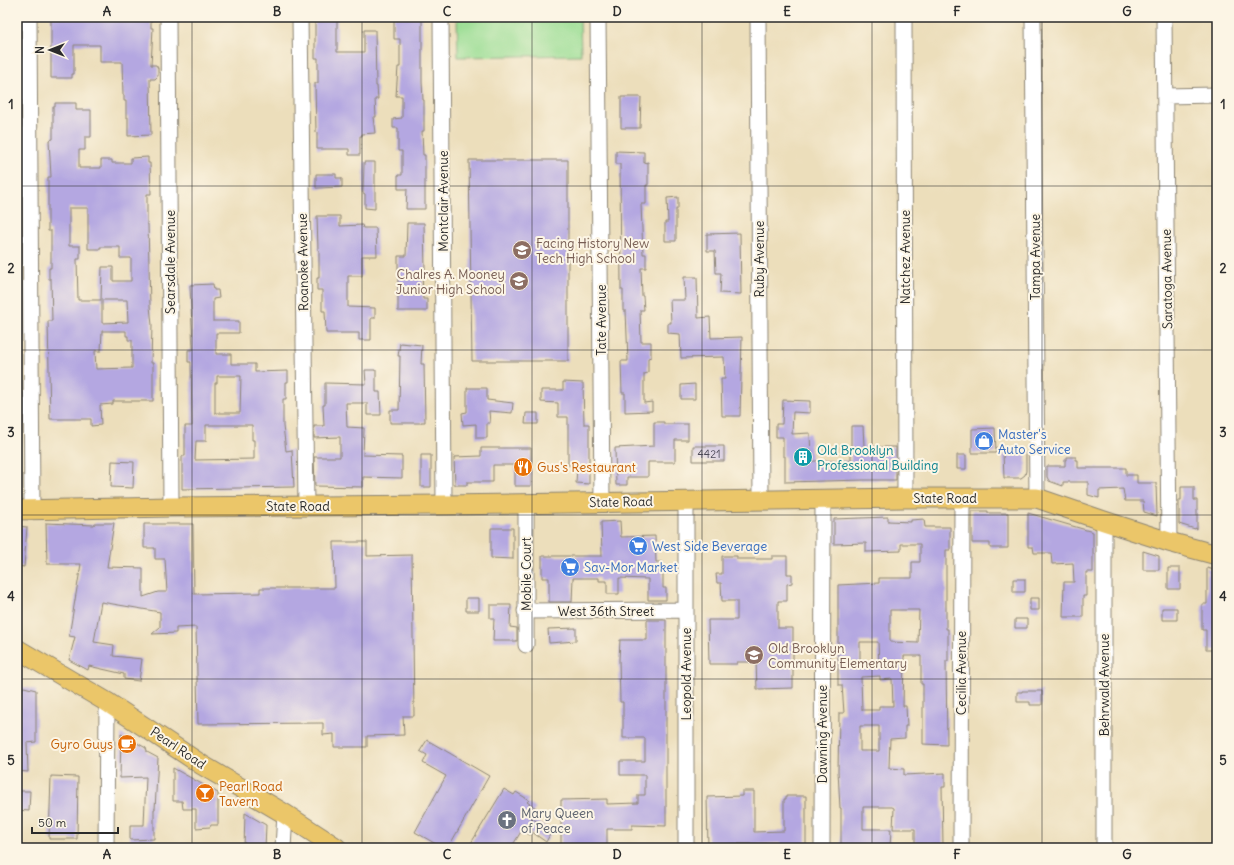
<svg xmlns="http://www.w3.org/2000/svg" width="1234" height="865" font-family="Delius,sans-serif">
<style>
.green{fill:#9cde95;stroke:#648460}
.building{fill:#b4a7e1;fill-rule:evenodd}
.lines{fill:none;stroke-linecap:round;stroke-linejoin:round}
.minor-casing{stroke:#8c8473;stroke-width:17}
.major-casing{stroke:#8c8473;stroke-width:21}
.minor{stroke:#fff;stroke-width:15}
.major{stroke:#ebc669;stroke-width:19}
.grid{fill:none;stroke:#2b2b2b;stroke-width:1;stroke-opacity:0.55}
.labels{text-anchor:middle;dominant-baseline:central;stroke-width:4;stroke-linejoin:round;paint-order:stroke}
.number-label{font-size:11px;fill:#4d4a58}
.street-label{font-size:13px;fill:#2b2b2b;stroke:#fcf5e5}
.education-label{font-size:13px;fill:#785e54;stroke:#fcf5e5;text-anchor:start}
.shop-label{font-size:13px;fill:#366cbe;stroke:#fcf5e5;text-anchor:start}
.culture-label{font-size:13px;fill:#0d838f;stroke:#fcf5e5;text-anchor:start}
.food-label{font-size:13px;fill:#c56008;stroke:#fcf5e5;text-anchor:start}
.worship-label{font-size:13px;fill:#5b616d;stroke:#fcf5e5;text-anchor:start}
.neatline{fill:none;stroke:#2b2b2b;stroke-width:1.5}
.grid-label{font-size:13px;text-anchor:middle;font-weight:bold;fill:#2b2b2b}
</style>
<rect width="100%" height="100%" fill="#fcf5e5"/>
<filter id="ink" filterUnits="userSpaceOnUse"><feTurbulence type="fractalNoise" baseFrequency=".025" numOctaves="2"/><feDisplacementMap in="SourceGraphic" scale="8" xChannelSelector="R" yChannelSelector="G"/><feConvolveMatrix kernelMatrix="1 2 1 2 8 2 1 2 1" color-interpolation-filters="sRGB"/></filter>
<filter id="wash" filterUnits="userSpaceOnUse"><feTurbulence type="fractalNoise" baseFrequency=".012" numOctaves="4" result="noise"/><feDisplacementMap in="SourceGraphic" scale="16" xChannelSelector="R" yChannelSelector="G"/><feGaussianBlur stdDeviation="0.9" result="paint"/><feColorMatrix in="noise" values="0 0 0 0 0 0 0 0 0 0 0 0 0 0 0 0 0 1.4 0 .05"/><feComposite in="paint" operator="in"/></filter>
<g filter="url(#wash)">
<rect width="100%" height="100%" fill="#ecdebb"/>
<path class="green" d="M457 17H580L581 55 458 57Z"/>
<g id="blocks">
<path class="building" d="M51 17 100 18V17H151V28H153L151 65H156L158 68V76L155 79H150L151 135 128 136V117H126V101H124V95H123L122 62H100V45H74V74H72V78H51Z
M315 17H337V52H364V30H375L376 86H377L378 99H375L376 117H373L375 133 362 134V136H360V155H349V149H317V132H316L315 83H318V58H315Z
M394 17H422V82L423 100H424V131H422L423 155H425V209H406L407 189H398V175H402V151H398V128H393V119L402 118V96H396L398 67H400V39H394Z
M621 97H641L640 128H621Z
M55 103H76V110H91V137H85V150H79V168H101V160H112V163H131V158L148 157V163H150L151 194H147V224H148L150 306 152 325 151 363H153V401H113V404L100 405 101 425 91 426V419H50L48 321H52L51 279H49V268H51V231H48V177H51L49 140 53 139V107H55ZM69 208H88V249H100V247H120V258H131V281H113V267H102L101 300H78L77 259H80V246H69ZM102 300H127L128 322 102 323ZM102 331H126V336H128V340H132V368L96 369 95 351H101Z
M616 151 644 152V163L648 162V185H646V204H641L643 254H646V268H641L642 296H643L644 310H640L641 342H651V357L648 358V373L644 374V403L652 402V411L625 412V393H622L621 361H628L626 311H623V290H621L620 164H616Z
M469 160H568V361H472Z
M364 162H375V209L365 208V194L363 193Z
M316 174H336V178H342V187L316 188Z
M678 197V209H676V241H665V222H668L667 198Z
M317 216H340V226L362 225 363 228H376L377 256H362V276H348V307L375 308V318H371V340H359V333H326L325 311H322V290H317V278H319V250H318Z
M407 223H424L425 269H422L423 299H427V311H398V256H406Z
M740 233 741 294 720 293 721 273H716L715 251H707V234Z
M684 277H697L698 318 710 317 711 338 742 337 740 416H722L721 379H725L724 357 681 358 680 334 668 333V323H671L670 300H685Z
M213 284 214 290H218L219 298 213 299V321H239V333H216V354H231V364H255V372L288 371V382H286V399H283V426L286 451 292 450 294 487 182 489V456H185V426H192L191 362H188V350H193L190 285ZM217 376H241L240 413H215V383H217ZM206 425H252V440H254V459L195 460 196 441H206Z
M400 343 422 345 421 364H424L425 422H421V423H390V410H399L400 356H398Z
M365 370H376V392H380L381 415H367V403H346L347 427 364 428 363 455 402 456V478L363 477V487L315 486 314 457H340V437L314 438V426H324L323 405H325V383L366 384Z
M563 382 583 383 584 424H589V484L576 483 577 466 568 465V417H558V403L541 402V390H563Z
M695 384V399H681V385Z
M467 388H487V400L513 403 512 413 489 411 490 423H487V438H476V424L463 425 462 413 467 412Z
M783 400 810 401V413L793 412 792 434 810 433 811 461H851V426H863L864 447H896V480H864L785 482V456H783V437H776V424H782Z
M526 413H538V424H525Z
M654 422H664V424H688V440H675V462H648V477H627V485H616L615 448 654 446Z
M995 428 996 453H972V429Z
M693 446H724V461H693Z
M481 448H531V486H515V465H493V482H467V485H455L454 457 481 456Z
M1003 452H1016V454L1026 453V471L1025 475 1021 478H1004Z
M421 455H431V487H421Z
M957 455H966V469H957Z
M1067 457H1076V460H1078V468H1126V475H1137V483H1156L1157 516 1144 512 1143 501H1125L1123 489 1099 490V498L1088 495V482H1063V486L1049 481 1047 477V466H1065V460H1067Z
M112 461 134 462 133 488 111 487Z
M1181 487H1194V500H1197V529L1195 528V529L1179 524V500H1181Z
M972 511H988V513H1008V548H990V543H972Z
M1028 513 1093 532V572H1086V596H1083V617H1063L1064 582H1074L1073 563 1052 564 1051 553H1034L1033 547H1028Z
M888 517V521L911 522V520L924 519 925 527H950V550H946V629H948V661H946L947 745 923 744V684H921V656H904L903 706H906L907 726H905V738L890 739 889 768 904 769V775L945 773V787H942L943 845 915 844V829H893L894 808 892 807H863V829H891L890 848H880V845L841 846V808H840L838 771 839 713H844L842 685H838V585L879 583V578H912V562H920V544H901V551L866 552V543L834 544V519ZM890 610H919L918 643 890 642ZM860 642H878L879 664 860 665ZM880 676V680L892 679 893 706H879V710H862L861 677ZM860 726H879V751H860Z
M620 521 621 537 655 536 656 562H662V568H663V588H666V600H648V579L619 578V594H607V581H599V578H573L572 602H549V578H542V556H602L601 522Z
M46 523 94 525 95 523H114L107 567 143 568V597L158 592H167L165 559H155V548H144V524H193L194 594 260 593V588H335L334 542H367V556L412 555 414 716H403L404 735 367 736V747H334V734L323 735V723L198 724 196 627 176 628V633L152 634 160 627V612L101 602 94 642 114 645 113 656 142 659 139 681 124 679V674L89 666 88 670 69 660 75 637 69 636 81 564H47Z
M17 526 27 527 24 567 17 566Z
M491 528H513V559L491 558Z
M1143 551 1159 556V570H1143Z
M722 556H737V559H772V556H787V574H792V583L787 584V601H778V628H793V688L757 689 756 662H737V664H709L708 620H737V601H722L721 583H717L716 574H722Z
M1168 568H1180V589H1168Z
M1207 568 1217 571V650H1206V630H1202V604H1207Z
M1013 579H1025V592H1013Z
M466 598H479V611H466Z
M1030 598H1039V610H1030Z
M490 605H511L510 627 517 628V641H493L494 618H490Z
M1162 608H1177V620H1162Z
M1015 619H1027V628H1015Z
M647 620H666V826L632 825V829H607V848H561V800L607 799V804L638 803V795H645V775H620V761H645V738H623V702H620L619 659 620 640H647Z
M576 628V641L549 643 548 629Z
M24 687 36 690V742L27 743 28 772 17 771V690Z
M1022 691H1042V705H1030V702H1017V692H1022Z
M121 734 146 748 147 752 158 758 155 809H154V839L130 840V825H144L146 777 120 778Z
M427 740 489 776 448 848H443L415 832 446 776 423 763 427 755 420 751Z
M173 768 218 793V825H211L210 827 196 828V809H183L182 801H173Z
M51 776 78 777 77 839H49Z
M504 789 514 795 516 792 529 800 527 802 536 808 530 817 552 831 546 842 532 832 530 835 522 830 511 848H468Z
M18 791H30L29 811 17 810Z
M742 791H754V832L784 831V799H786V796H806V848H784V845H781V843L761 844H729V848H708L707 797 742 796Z
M245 813 266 825 265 848H244Z"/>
</g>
</g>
<g filter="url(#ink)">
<use href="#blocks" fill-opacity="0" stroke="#8c8473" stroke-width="1"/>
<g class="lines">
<g class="minor-casing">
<path id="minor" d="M29 17 32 510
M168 17 171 507
M300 17 306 507
M441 17 444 505
M598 17 602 502
M758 17 761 501
M904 17 905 498
M1033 17 1037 498
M1164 17 1169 542
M1165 96 1217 95
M686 501V848
M1104 521V848
M525 611 686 610
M526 645V504
M106 848 107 702
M283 848 285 814
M822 848 823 499
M961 848 962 498"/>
</g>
<g class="major-casing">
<path id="major" d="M17 510 171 507 444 505 905 498H1037L1104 521 1169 542 1217 555
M17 649 107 702 202 765 285 814 337 848"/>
</g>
<use href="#minor" class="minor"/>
<use href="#major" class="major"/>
</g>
</g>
<path class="grid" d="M192 17V848M362 17V848M532 17V848M702 17V848M872 17V848M1042 17V848M17 186H1217M17 350H1217M17 515H1217M17 679H1217"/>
<defs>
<g id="school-disc" transform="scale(1)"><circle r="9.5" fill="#8d6e63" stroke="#fcf5e5"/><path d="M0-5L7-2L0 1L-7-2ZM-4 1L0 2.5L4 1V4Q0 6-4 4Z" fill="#fff"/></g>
<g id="shop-disc" transform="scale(1)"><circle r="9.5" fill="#3f7fe0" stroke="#fcf5e5"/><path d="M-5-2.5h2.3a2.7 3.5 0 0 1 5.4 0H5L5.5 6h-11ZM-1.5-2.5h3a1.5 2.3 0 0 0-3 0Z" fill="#fff"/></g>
<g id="building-disc" transform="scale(1)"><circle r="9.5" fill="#0f9aa8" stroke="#fcf5e5"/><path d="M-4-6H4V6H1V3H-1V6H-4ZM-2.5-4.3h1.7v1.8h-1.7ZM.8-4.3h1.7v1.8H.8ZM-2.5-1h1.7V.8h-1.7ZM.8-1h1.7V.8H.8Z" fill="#fff"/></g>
<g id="restaurant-disc" transform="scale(1)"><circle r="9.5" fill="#e8710a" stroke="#fcf5e5"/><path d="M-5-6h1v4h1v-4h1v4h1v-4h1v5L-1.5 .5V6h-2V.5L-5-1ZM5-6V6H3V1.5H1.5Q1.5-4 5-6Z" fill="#fff"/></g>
<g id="supermarket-disc" transform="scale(1)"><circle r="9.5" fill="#3f7fe0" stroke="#fcf5e5"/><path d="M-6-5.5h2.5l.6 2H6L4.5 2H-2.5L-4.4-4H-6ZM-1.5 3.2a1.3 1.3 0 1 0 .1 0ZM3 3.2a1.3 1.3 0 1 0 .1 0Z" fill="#fff"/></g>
<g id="cafe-disc" transform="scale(1)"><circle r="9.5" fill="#e8710a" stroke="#fcf5e5"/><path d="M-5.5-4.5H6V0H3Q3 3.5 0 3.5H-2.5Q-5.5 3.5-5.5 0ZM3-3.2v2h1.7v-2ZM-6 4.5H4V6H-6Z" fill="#fff"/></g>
<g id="bar-disc" transform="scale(1)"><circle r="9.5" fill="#e8710a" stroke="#fcf5e5"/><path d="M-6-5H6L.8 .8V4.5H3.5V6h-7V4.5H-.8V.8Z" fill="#fff"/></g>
<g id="church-disc" transform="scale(1)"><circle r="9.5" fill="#6b7280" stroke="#fcf5e5"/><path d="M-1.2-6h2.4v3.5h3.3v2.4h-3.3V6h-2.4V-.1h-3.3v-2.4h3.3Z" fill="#fff"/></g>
</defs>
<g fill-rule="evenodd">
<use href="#school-disc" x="522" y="250"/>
<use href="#school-disc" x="519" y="281"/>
<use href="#shop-disc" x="984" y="441"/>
<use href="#building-disc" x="803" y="457"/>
<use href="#restaurant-disc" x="523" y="467"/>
<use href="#supermarket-disc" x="638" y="546"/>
<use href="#supermarket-disc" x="570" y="567"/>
<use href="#school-disc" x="754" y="655"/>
<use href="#cafe-disc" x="127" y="744"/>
<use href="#bar-disc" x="205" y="793"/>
<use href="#church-disc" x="507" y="820"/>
</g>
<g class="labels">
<g class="number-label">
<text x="709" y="454">4421</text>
</g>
<g class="street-label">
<text transform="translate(443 201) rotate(-90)">Montclair Avenue</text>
<text transform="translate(905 257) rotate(-90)">Natchez Avenue</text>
<text transform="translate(1035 257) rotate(-90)">Tampa Avenue</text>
<text transform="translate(759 259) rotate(-90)">Ruby Avenue</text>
<text transform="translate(170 262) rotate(-90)">Searsdale Avenue</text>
<text transform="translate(303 262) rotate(-91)">Roanoke Avenue</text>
<text transform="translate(1167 279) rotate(-91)">Saratoga Avenue</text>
<text transform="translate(601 320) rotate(-90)">Tate Avenue</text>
<text x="945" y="498">State Road</text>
<text transform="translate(621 502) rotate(-1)">State Road</text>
<text x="298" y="506">State Road</text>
<text transform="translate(526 574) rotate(-90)">Mobile Court</text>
<text x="606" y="611">West 36th Street</text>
<text transform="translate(961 673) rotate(-90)">Cecilia Avenue</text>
<text transform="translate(686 674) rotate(-90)">Leopold Avenue</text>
<text transform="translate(1104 685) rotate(-90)">Behrwald Avenue</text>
<text transform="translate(822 734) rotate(-90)">Dawning Avenue</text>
<text transform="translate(178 748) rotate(34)">Pearl Road</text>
</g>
<g class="education-label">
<text x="536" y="243">Facing History New<tspan x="536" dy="15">Tech High School</tspan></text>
<text x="505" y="274" text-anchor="end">Chalres A. Mooney<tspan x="505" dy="15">Junior High School</tspan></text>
<text x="768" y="648">Old Brooklyn<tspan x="768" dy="15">Community Elementary</tspan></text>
</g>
<g class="shop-label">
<text x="998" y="434">Master's<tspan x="998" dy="15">Auto Service</tspan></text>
<text x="652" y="546">West Side Beverage</text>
<text x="584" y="567">Sav-Mor Market</text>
</g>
<g class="culture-label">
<text x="817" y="450">Old Brooklyn<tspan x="817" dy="15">Professional Building</tspan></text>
</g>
<g class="food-label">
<text x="537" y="467">Gus's Restaurant</text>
<text x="113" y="744" text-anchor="end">Gyro Guys</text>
<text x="219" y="786">Pearl Road<tspan x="219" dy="15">Tavern</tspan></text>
</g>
<g class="worship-label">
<text x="521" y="813">Mary Queen<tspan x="521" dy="15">of Peace</tspan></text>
</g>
</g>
<rect width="1234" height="865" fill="none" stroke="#fcf5e5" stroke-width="44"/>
<g transform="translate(50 50) rotate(270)" stroke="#fcf5e5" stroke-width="3" paint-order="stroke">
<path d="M0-3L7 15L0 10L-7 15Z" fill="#2b2b2b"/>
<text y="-6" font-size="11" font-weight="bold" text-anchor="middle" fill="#2b2b2b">N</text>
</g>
<path d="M32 827v6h86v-6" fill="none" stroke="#2b2b2b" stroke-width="2"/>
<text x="38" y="827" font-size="12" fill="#2b2b2b" stroke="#fcf5e5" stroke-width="3" paint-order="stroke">50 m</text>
<rect x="22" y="22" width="1190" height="821" class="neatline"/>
<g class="grid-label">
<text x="107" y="16">A</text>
<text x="277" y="16">B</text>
<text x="447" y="16">C</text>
<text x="617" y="16">D</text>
<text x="787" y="16">E</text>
<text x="957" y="16">F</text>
<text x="1127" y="16">G</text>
<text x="11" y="109">1</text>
<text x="1223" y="109">1</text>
<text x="11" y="273">2</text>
<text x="1223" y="273">2</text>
<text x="11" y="437">3</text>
<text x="1223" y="437">3</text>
<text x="11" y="601">4</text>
<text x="1223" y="601">4</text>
<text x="11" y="765">5</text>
<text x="1223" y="765">5</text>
<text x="107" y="859">A</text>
<text x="277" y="859">B</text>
<text x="447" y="859">C</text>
<text x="617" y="859">D</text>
<text x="787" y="859">E</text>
<text x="957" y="859">F</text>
<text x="1127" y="859">G</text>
</g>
</svg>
